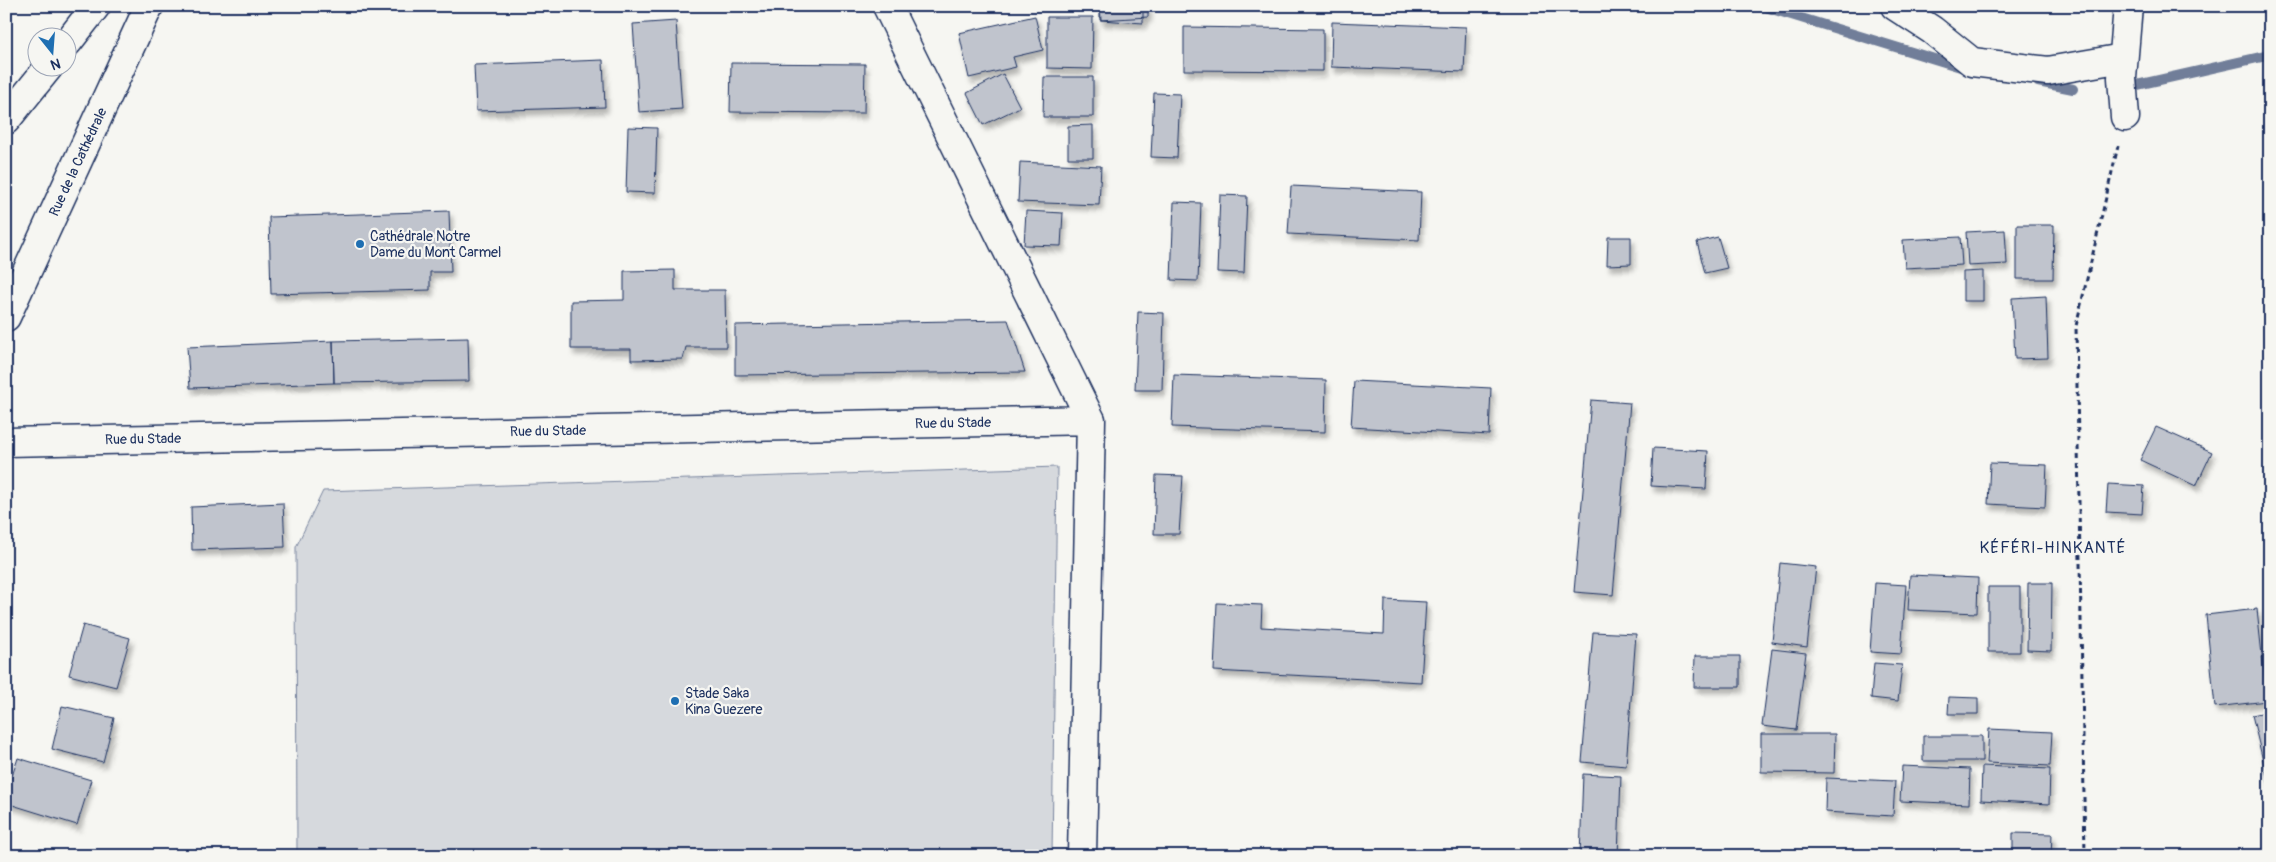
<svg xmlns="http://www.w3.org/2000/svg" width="2276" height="862" font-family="Pangolin,sans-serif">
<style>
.green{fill:#d6d9dd;stroke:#78849e}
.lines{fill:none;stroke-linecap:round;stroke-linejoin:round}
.stream{stroke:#717e99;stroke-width:10}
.building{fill:#c0c4cd;stroke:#1b2f5e;filter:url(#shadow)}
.minor-casing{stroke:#1b2f5e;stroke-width:31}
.major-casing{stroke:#1b2f5e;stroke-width:31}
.path{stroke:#1b2f5e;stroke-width:3;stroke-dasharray:5 4;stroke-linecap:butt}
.minor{stroke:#f6f6f2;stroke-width:28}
.major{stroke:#f6f6f2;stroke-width:28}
.poi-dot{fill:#1f6fb2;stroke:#f6f6f2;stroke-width:2}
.labels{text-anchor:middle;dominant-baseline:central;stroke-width:4.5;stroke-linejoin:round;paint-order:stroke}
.street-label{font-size:14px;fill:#1b2f5e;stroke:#f6f6f2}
.poi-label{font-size:14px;fill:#1b2f5e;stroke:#f6f6f2;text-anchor:start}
.quarter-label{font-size:16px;letter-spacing:1px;fill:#1b2f5e;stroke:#f6f6f2}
</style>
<defs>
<filter id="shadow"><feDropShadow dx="3" dy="5.5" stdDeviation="2.5" flood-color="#0004"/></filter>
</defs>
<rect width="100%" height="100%" fill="#f6f6f2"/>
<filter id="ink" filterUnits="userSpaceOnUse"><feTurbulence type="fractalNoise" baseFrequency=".02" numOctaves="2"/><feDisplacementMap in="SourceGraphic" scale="10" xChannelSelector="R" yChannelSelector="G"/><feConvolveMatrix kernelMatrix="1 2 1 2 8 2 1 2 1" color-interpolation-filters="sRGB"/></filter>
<g filter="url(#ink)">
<path class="green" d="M1057 467 1052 856H297L296 547 323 491Z"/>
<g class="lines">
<path class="stream" d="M1762 6 1967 69
M2038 82 2073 89
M2137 85 2270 55"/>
</g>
<path class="building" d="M1100 6H1148V17L1100 20Z
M1100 6H1143V23L1101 20Z
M1035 16 1043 50 1013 57 1016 67 969 78 959 33Z
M1047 17H1093L1092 69 1047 68Z
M676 21 682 109 639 112 633 24Z
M1332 22 1466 27 1464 72 1331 67Z
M1184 27 1323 29V71L1184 70Z
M603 60 605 107 476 111 474 65Z
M731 63 865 64 864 113 730 112Z
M1003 74 1020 107 983 125 967 93Z
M1044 77H1093V117H1043Z
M1154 93 1180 94 1177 158 1151 157Z
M1093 125V158H1068V126Z
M628 127 657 128 655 193 626 192Z
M1020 162 1101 166 1099 205 1018 202Z
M1291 186 1421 192 1419 240 1288 234Z
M1220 195 1247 196 1244 273 1217 272Z
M1174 202 1201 203 1198 281 1171 280Z
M449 211 451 272H430V290L271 294 269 217Z
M1026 211 1063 213 1061 246 1024 245Z
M2017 225H2054L2053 279H2017Z
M2005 230 2007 264 1968 266 1966 232Z
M1608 237H1631V264L1607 265Z
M1718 237 1727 268 1705 273 1697 242Z
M1960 237 1962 265 1905 268 1903 240Z
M675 270V290H725L726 347H686L683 359 631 360V349H571V301L624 300V271Z
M1983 271V301H1963V272Z
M2046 296 2048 358 2015 359 2012 298Z
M1138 312 1164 313 1162 390H1135Z
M1008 320 1025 372 735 375V325Z
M468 338 469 381 334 383 333 341Z
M333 341 334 383 190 388 187 347Z
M1174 375 1326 380 1325 432 1172 427Z
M1354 381 1491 388 1489 435 1351 427Z
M1591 400 1630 403 1613 595 1574 592Z
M2156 427 2212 452 2196 486 2140 460Z
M1653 448 1708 451 1706 489 1651 486Z
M1990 463 2047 465 2045 507 1988 504Z
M1156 475 1183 476 1179 534H1154Z
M2108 484 2144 486 2142 514 2106 512Z
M283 503 285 547 192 550 191 507Z
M1780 563 1816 567 1807 647 1772 642Z
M1910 575 1978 578 1977 613 1908 610Z
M1875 583 1906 585 1901 654 1870 652Z
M2028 583H2052L2051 651 2027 650Z
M1988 587H2020V652H1988Z
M1385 600 1426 602 1421 682 1214 671 1217 603 1262 605 1261 627 1384 634Z
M2257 609 2267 701 2215 707 2206 615Z
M83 625 130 638 116 687 69 675Z
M1593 632 1636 634 1626 766 1582 762Z
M1772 649 1806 653 1796 730 1762 726Z
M1695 656H1740V687H1694Z
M1874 663 1902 665 1898 701 1871 698Z
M1949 697 1978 698V714H1948Z
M62 706 114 718 103 762 52 749Z
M2270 711V790L2252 715Z
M1989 729 2052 732 2050 766 1987 763Z
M1761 734H1835L1834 773 1761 772Z
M1923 736H1982V761H1923Z
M18 758 91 780 77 825 6 803V794Z
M1902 766 1970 769 1969 804 1900 801Z
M1982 766 2050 769 2049 804 1981 800Z
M1583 774 1621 776 1618 856H1580Z
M1826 778 1895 781 1893 816 1825 812Z
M2013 833 2052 834 2051 856H2013Z"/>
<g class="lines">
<g class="minor-casing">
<path id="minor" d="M887 6 1091 420 1082 856
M1895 6 1932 30 1972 62 2048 71 2123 58
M2125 117 2122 78 2128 6
M6 317 149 6
M6 442 1091 420"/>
</g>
<g class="major-casing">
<path id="major" d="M68 42 96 6
M6 120 48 68"/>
</g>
<path class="path" d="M2085 856 2076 326 2118 146"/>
<use href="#minor" class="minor"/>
<use href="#major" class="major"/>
</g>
</g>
<g class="poi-dot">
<circle cx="360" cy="244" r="5"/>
<circle cx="675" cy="701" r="5"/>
</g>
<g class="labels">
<g class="street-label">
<text transform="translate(78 162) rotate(-65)">Rue de la Cathédrale</text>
<text transform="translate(953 423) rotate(-1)">Rue du Stade</text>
<text transform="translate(548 431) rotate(-1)">Rue du Stade</text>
<text transform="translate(143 439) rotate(-1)">Rue du Stade</text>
</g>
<g class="poi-label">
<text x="370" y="236">Cathédrale Notre<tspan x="370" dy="16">Dame du Mont Carmel</tspan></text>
<text x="685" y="693">Stade Saka<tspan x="685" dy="16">Kina Guezere</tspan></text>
</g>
<g class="quarter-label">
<text x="2053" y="548">KÉFÉRI-HINKANTÉ</text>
</g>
</g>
<rect width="2276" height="862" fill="none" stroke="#f6f6f2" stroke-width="25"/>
<rect x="12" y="12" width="2251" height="837" fill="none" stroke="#1b2f5e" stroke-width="2" filter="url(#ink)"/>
<g transform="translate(52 52) rotate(163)"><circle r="24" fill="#f6f6f2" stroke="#9ea6b7"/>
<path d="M0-4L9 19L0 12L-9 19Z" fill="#1f6fb2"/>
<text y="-8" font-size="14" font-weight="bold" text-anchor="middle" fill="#1b2f5e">N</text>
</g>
</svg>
